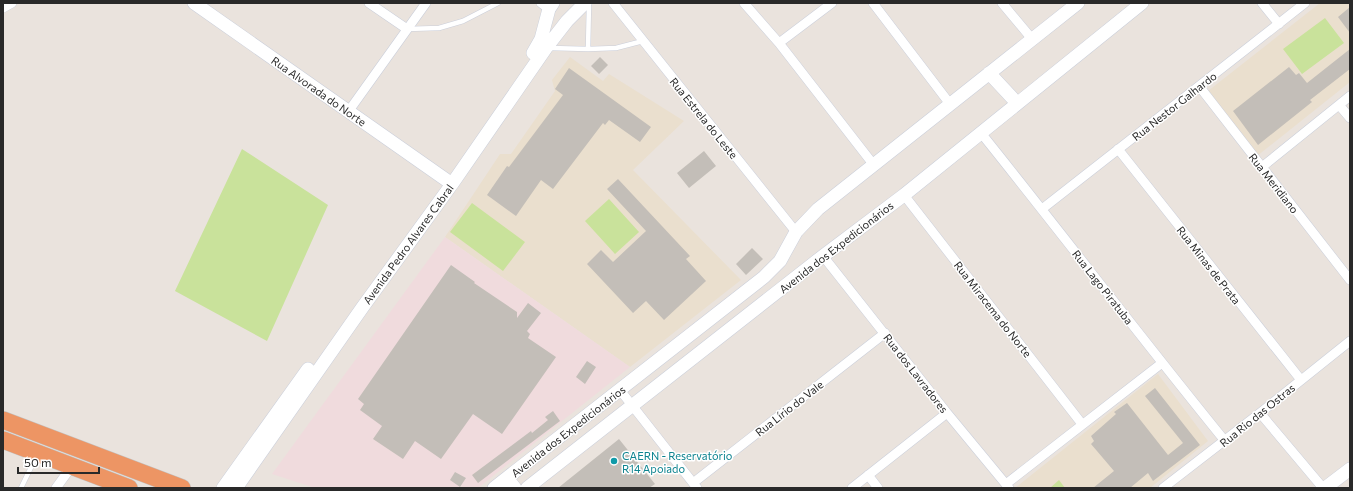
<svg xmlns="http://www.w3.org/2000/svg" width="1353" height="491" font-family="Commissioner,sans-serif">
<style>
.education{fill:#eadfce}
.medical{fill:#f0dbdd}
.pitch{fill:#c9e29b}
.building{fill:#c3beb8}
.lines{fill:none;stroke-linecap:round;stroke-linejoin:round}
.lane-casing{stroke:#cbcfda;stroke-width:5.5}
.street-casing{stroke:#cbcfda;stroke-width:10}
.secondary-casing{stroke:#cbcfda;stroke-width:14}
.highway-casing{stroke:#c3c3c3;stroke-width:18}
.lane{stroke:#fff;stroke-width:4.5}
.street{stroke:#fff;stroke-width:9}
.secondary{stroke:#fff;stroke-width:13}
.highway{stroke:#ed9564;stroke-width:17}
.culture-dot{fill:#0f9aa8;stroke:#fff;stroke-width:1.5}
.labels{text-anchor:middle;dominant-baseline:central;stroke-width:3;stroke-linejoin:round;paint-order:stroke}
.street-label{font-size:11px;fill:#292929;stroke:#fff}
.culture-label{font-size:11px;fill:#0d838f;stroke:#fff;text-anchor:start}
</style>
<rect width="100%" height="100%" fill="#eae3dd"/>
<path class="education" d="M1320 3H1350V82L1257 156 1208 91Z
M570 57 603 81 609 74 684 121 633 170 741 280 630 367 445 237 500 154H511L555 91 552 80Z
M1158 374 1208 441 1150 488H1015Z"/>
<path class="medical" d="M445 237 630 367 478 488H464L461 486 459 488H315L272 474Z"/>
<path class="pitch" d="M1325 18 1344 43 1302 74 1283 49Z
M242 149 328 205 267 341 175 291Z
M609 199 639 232 615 254 585 221Z
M472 203 525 242 503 271 450 232Z
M1059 480 1065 488H1050Z"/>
<path class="building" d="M1350 7V33L1338 17Z
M1350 49V69L1310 100 1312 102 1258 145 1233 111 1289 67 1296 75 1299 73 1307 83Z
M600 57 608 65 599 74 591 66Z
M569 68 651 127 640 142 609 120 605 125 603 123 553 189 541 180 516 216 487 195 507 166 509 167 563 95 555 89Z
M704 151 716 166 689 188 677 173Z
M618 179 690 256 686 259 706 281 664 320 646 301 633 313 587 264 601 250 613 262 646 231 607 189Z
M752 248 763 259 746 275 736 264Z
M451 265 475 282 474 283 517 312V318L528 303 541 313 527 331 530 334 528 338 556 357 502 434 473 414 441 459 415 441 403 459 373 439 382 426 360 410 364 404 358 399Z
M587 361 596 367 585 384 576 377Z
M1155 388 1200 445 1153 481 1148 473 1130 488H1093L1114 471 1091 444 1094 441 1091 436 1116 414 1114 412 1127 403 1168 455 1183 443 1145 396Z
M553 411 560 421 478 483 472 475 531 431 532 433 548 420 545 417Z
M619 439 655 484 649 488H558Z
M455 472 466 478 460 487 450 480Z"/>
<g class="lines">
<g class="lane-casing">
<path id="lane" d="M407 29 439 28 463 21 498 3
M550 48 588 49 589 4
M588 49 616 48 643 41
M21 488 37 455"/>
</g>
<g class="street-casing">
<path id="street" d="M369 3 407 29
M541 3 549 9
M613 3 796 232
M744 3 779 43 873 164
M873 3 950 104
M1002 3 1032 39
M1262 3 1279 24
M3 8 12 3
M779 43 832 3
M1199 86 1350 280
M1339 105 1350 118
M348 112 426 3
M981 133C1063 235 1142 339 1225 441
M1118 149 1301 380
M1262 167 1350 96
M904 195 1082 424
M1042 209 1305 3
M823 256 947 413 1009 488
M620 390 697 488
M1260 413 1323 488
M868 475 878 488
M693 483 885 333
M1006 484 1162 363
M56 488 72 466
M852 488 947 413
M1163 488 1260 413 1350 341"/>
</g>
<g class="secondary-casing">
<path id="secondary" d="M194 3 452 184
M533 53 541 39 549 9 553 3
M989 73 1017 103
M507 478 515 488
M223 488 308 369
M236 488 362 308 452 184 546 48 567 21 585 3
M494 488 764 277 780 261 796 232 818 209 1078 3
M527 488 823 256 904 195 1142 3
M1325 488 1350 469"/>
</g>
<g class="highway-casing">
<path id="highway" d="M3 420 182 488
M3 440 129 488"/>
</g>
<use href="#lane" class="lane"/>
<use href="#street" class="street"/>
<use href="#secondary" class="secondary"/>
<use href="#highway" class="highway"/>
</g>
<circle class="culture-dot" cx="614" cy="461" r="4"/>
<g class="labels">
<g class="street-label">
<text transform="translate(319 91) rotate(35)">Rua Alvorada do Norte</text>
<text transform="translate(1174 106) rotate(-38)">Rua Nestor Galhardo</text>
<text transform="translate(704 118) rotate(51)">Rua Estrela do Leste</text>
<text transform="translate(1274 183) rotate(52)">Rua Meridiano</text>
<text transform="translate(408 244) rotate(-54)">Avenida Pedro Alvares Cabral</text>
<text transform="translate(836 247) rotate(-38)">Avenida dos Expedicionários</text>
<text transform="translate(1209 265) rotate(52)">Rua Minas de Prata</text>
<text transform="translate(1103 287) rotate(52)">Rua Lago Piratuba</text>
<text transform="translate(993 309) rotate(52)">Rua Miracema do Norte</text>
<text transform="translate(916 373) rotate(52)">Rua dos Lavradores</text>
<text transform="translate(789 408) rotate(-38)">Rua Lírio do Vale</text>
<text transform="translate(1257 415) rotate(-39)">Rua Rio das Ostras</text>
<text transform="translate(568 431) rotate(-38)">Avenida dos Expedicionários</text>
</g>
<g class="culture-label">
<text x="622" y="455">CAERN - Reservatório<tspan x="622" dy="13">R14 Apoiado</tspan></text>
</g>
</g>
<rect width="1353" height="491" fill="none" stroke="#292929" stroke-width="8"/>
<path d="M18 467v6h81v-6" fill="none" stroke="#292929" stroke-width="2"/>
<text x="24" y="467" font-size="12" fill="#292929" stroke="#ffffff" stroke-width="3" paint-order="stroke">50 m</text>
</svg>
